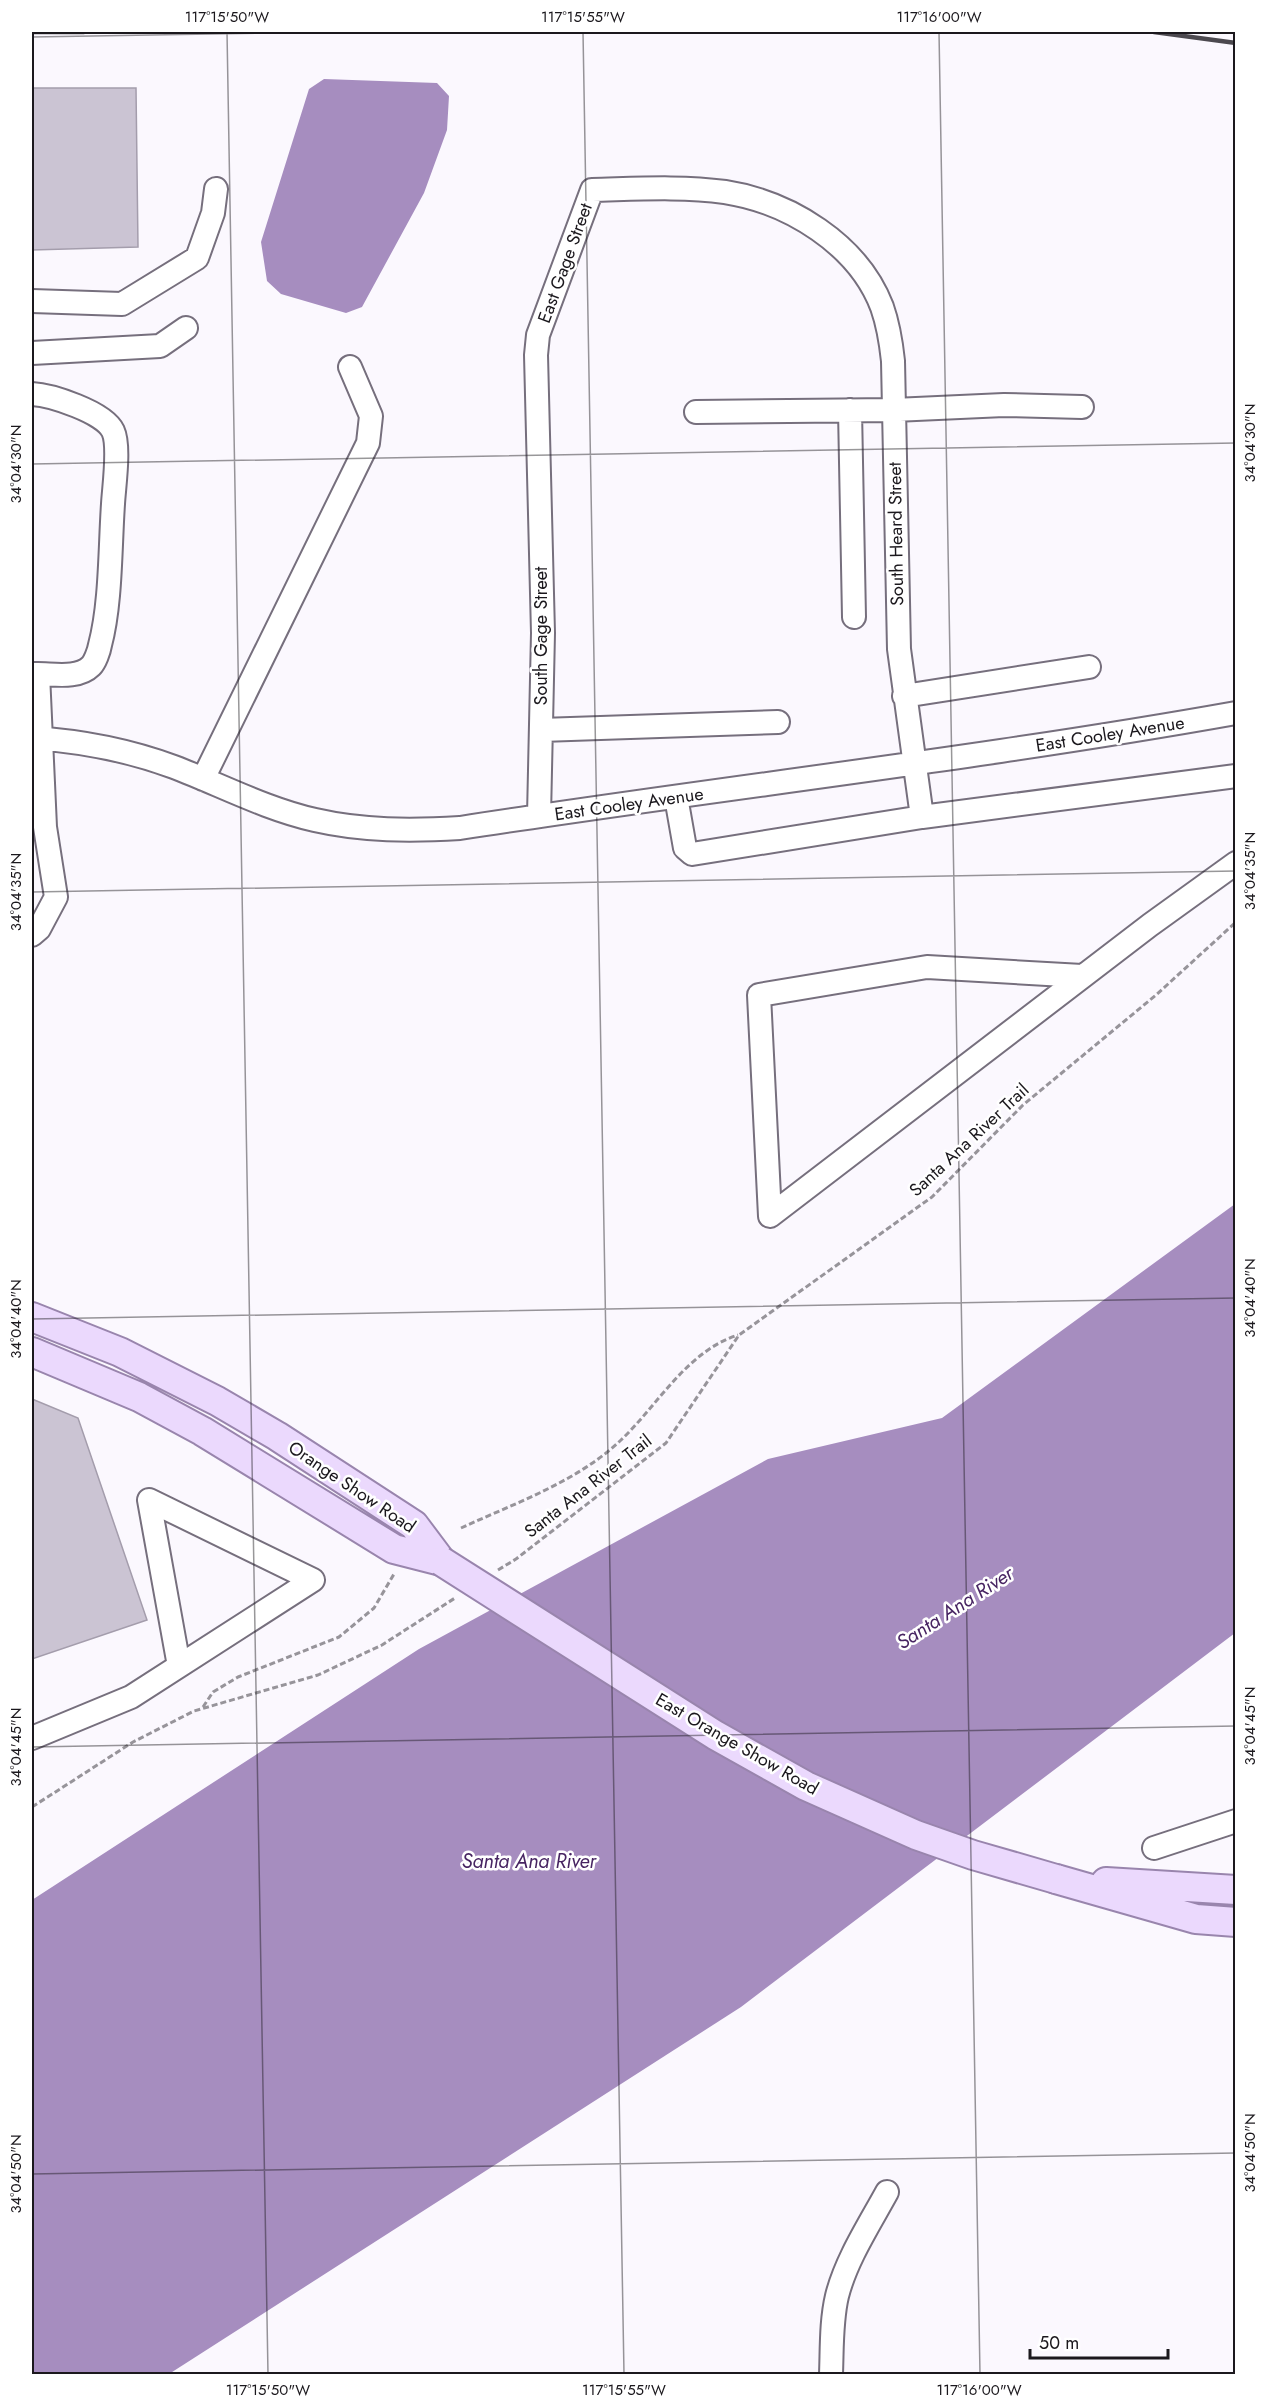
<svg xmlns="http://www.w3.org/2000/svg" width="1267" height="2406" font-family="Jost,sans-serif">
<style>
.water{fill:#a68dbf}
.building{fill:#cbc4d3;stroke:#a49dac;stroke-width:1.5}
.lines{fill:none;stroke-linecap:round;stroke-linejoin:round}
.minor-casing{stroke:#766f7d;stroke-width:26}
.major-casing{stroke:#9985ad;stroke-width:32}
.path{stroke:#97949a;stroke-width:3;stroke-dasharray:6 3;stroke-linecap:butt}
.minor{stroke:#fff;stroke-width:22}
.major{stroke:#ebd9fd;stroke-width:28}
.rail{stroke:#4c494f;stroke-width:4.5}
.major-bridge-casing{stroke:#9985ad;stroke-width:32;stroke-linecap:butt}
.major-bridge{stroke:#ebd9fd;stroke-width:28}
.ticks{fill:none;stroke:#1b181d;stroke-width:1.5;stroke-opacity:0.45}
.labels{text-anchor:middle;dominant-baseline:central;stroke-width:5;stroke-linejoin:round;paint-order:stroke}
.street-label{font-size:18px;fill:#1b181d;stroke:#fff}
.water-label{font-size:20px;font-style:italic;fill:#472462;stroke:#fff}
.neatline{fill:none;stroke:#1b181d;stroke-width:2}
.ticks-label{font-size:15px;text-anchor:middle;fill:#1b181d}
</style>
<rect width="100%" height="100%" fill="#fbf8fe"/>
<path class="water" d="M324 79 437 83 449 96 447 130 424 193 362 307 346 313 281 294 267 281 261 242 309 89Z
M1235 1204V1633L741 2007 169 2374H32V1900L419 1649 768 1459 942 1418Z"/>
<path class="building" d="M32 88H136L138 247 32 250Z
M32 1399 78 1418 147 1620 32 1659Z"/>
<g class="lines">
<g class="minor-casing">
<path id="minor" d="M32 301 122 304 197 258 213 213 216 189
M32 353 160 346 186 328
M32 394C51 395 104 412 113 431 120 446 114 486 113 504 110 547 111 604 100 645 99 651 95 662 91 666 78 679 54 674 38 674
M850 410 854 617
M696 412 894 410 1004 405 1082 407
M32 674H38L45 827 56 897 39 929 32 935
M904 696 1089 667
M541 730 778 722
M32 738C81 741 128 750 174 767 221 785 266 809 315 820 363 831 411 831 460 828 718 788 978 759 1236 713
M203 779 368 443 371 416 350 367
M676 797 685 848 692 854 922 817 1236 776
M539 816 543 633 536 355 538 335 592 190C636 189 681 186 725 192 789 202 858 244 882 307 888 324 891 342 893 361L899 649 922 817
M1082 976 927 967 759 995 770 1216 1150 925 1236 863
M32 1738 131 1697 313 1580 149 1500 179 1666
M1154 1848 1236 1821
M831 2374C832 2349 831 2321 837 2296 846 2260 869 2225 887 2192"/>
</g>
<g class="major-casing">
<path id="major" d="M32 1317 120 1352 217 1401 277 1436 414 1525 441 1561
M32 1352 139 1397 202 1431 394 1549 441 1561
M1056 1879 1196 1919 1236 1922
M1106 1882 1236 1890"/>
</g>
<path class="path" d="M461 1528C515 1503 577 1482 621 1440 658 1405 687 1351 738 1335
M498 1570 516 1559 666 1443 739 1335 932 1197 1023 1105 1156 995 1236 922
M203 1707 213 1692 238 1677 339 1637 374 1608 394 1574
M32 1807 133 1742 194 1711 318 1675 382 1645 455 1598"/>
<use href="#minor" class="minor"/>
<use href="#major" class="major"/>
<path class="rail" d="M32 32H84
M1154 32 1236 43"/>
<g class="major-bridge-casing">
<path id="major-bridge" d="M441 1561 715 1735 806 1786 916 1835 973 1855 1056 1879"/>
</g>
<use href="#major-bridge" class="major-bridge"/>
</g>
<path class="ticks" d="M227 32 268 2374M583 32 624 2374M939 32 980 2374M32 37 323 32M32 464 1236 443M32 892 1236 871M32 1319 1236 1298M32 1747 1236 1726M32 2174 1236 2153"/>
<g class="labels">
<g class="street-label">
<text transform="translate(565 263) rotate(-70)">East Gage Street</text>
<text transform="translate(896 534) rotate(-91)">South Heard Street</text>
<text transform="translate(541 636) rotate(-90)">South Gage Street</text>
<text transform="translate(1110 734) rotate(-9)">East Cooley Avenue</text>
<text transform="translate(629 804) rotate(-8)">East Cooley Avenue</text>
<text transform="translate(969 1140) rotate(-43)">Santa Ana River Trail</text>
<text transform="translate(588 1486) rotate(-38)">Santa Ana River Trail</text>
<text transform="translate(352 1487) rotate(34)">Orange Show Road</text>
<text transform="translate(737 1744) rotate(30)">East Orange Show Road</text>
</g>
<g class="water-label">
<text transform="translate(955 1608) rotate(-33)">Santa Ana River</text>
<text x="529" y="1861">Santa Ana River</text>
</g>
</g>
<rect width="1267" height="2406" fill="none" stroke="#ffffff" stroke-width="66"/>
<path d="M1030 2349v9h138v-9" fill="none" stroke="#1b181d" stroke-width="3"/>
<text x="1039" y="2349" font-size="18" fill="#1b181d" stroke="#ffffff" stroke-width="4.5" paint-order="stroke">50 m</text>
<rect x="33" y="33" width="1201" height="2340" class="neatline"/>
<g class="ticks-label">
<text x="227" y="22">117°15'50"W</text>
<text x="583" y="22">117°15'55"W</text>
<text x="939" y="22">117°16'00"W</text>
<text transform="translate(1250 443) rotate(-90)" y="5">34°04'30"N</text>
<text transform="translate(16 464) rotate(-90)" y="5">34°04'30"N</text>
<text transform="translate(1250 871) rotate(-90)" y="5">34°04'35"N</text>
<text transform="translate(16 892) rotate(-90)" y="5">34°04'35"N</text>
<text transform="translate(1250 1298) rotate(-90)" y="5">34°04'40"N</text>
<text transform="translate(16 1319) rotate(-90)" y="5">34°04'40"N</text>
<text transform="translate(1250 1726) rotate(-90)" y="5">34°04'45"N</text>
<text transform="translate(16 1747) rotate(-90)" y="5">34°04'45"N</text>
<text transform="translate(1250 2153) rotate(-90)" y="5">34°04'50"N</text>
<text transform="translate(16 2174) rotate(-90)" y="5">34°04'50"N</text>
<text x="268" y="2395">117°15'50"W</text>
<text x="624" y="2395">117°15'55"W</text>
<text x="979" y="2395">117°16'00"W</text>
</g>
</svg>
